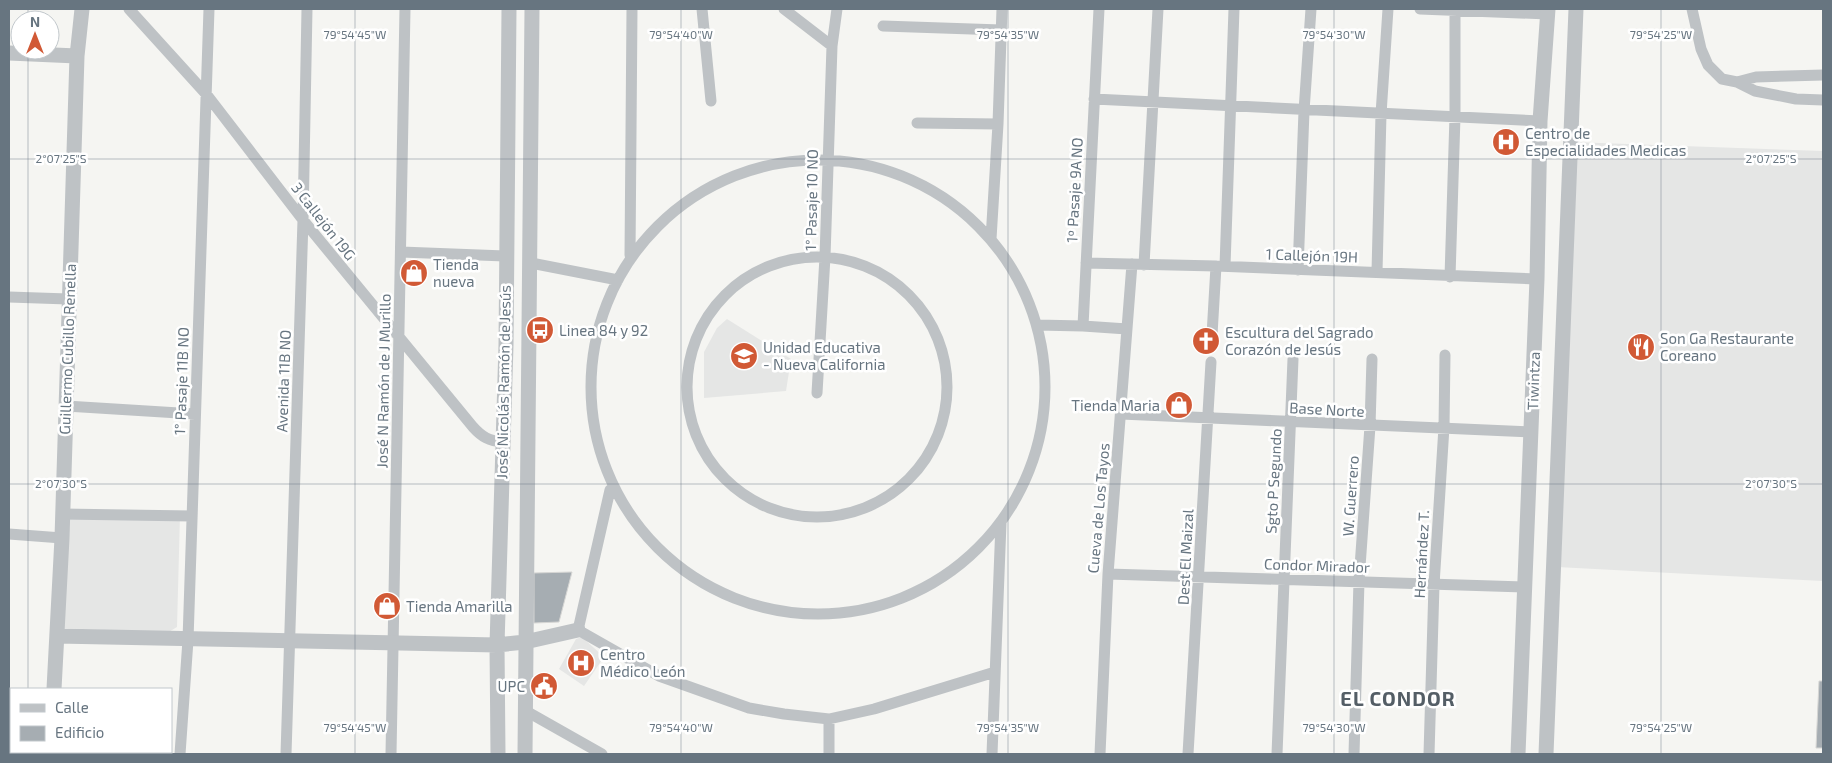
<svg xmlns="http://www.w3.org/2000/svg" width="1832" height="763" font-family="'Exo 2',sans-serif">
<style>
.built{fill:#e5e6e5}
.building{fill:#a6adb2;stroke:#d6d6d4}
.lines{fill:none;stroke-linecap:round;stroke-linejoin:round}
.minor{stroke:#bec2c5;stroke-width:11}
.tertiary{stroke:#bec2c5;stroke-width:15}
.ticks{fill:none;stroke:#677580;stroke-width:1;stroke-opacity:0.45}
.labels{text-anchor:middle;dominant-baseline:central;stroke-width:5;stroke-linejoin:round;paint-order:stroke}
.poi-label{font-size:15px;fill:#677580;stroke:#fff;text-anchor:start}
.street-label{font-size:15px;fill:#677580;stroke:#fff}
.district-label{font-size:20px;font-weight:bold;letter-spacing:1px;fill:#545e66;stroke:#fff}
.ticks-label{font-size:12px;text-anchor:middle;fill:#677580;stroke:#fff;stroke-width:5;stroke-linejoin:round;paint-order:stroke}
</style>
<rect width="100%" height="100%" fill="#f5f5f2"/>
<path class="built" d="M1572 142 1823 151V581L1557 567Z
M727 319 791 359 786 391 704 398V352L717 328Z
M67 514 180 515 177 627 167 633 63 628Z
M579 638H583L604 657 584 686 559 669 576 639Z"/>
<path class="building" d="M572 572 559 622 534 623V573Z
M536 675 551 676V697H536Z
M1819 681H1823V748H1816Z"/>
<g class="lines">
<path class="minor" d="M129 9 207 95 303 220 473 427C482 437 489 441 503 442
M702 9 711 101
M784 9 832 46
M1420 9 1548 14
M1692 9 1701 49 1708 65 1722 79 1737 82 1755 91 1796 99 1823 100
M883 26 1001 30
M1737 82 1756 77 1823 75
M1094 99 1540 121
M917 123 998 124
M591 387a227 227 0 1 1 454 0a227 227 0 1 1-454 0Z
M991 239 998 124 1002 9
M401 252 505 256
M630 255 632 9
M687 387a130 130 0 1 1 260 0a130 130 0 1 1-260 0Z
M531 263 618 280
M1086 263 1216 266 1537 279
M1144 265 1158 9
M1225 266 1234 9
M1298 270 1304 111 1311 9
M1377 272 1381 114 1388 9
M1450 277 1455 116V10
M9 297 68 299
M1037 325 1083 326 1099 9
M1083 326 1127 329
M1212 335 1216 266
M817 393 825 257 832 46 837 9
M66 406 195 414
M1121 414 1531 432
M610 490 578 630 659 676 749 708 784 714 829 719 874 709 995 672
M62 514 191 516
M9 534 62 538
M1108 574 1524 587
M526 711 602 754
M829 719V754
M180 754 188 640 209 9
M286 754 303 220 307 9
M391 754 405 9
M992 754 1001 523
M1100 754 1108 574 1132 264
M1188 754 1211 362
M1277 754 1293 359
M1354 754 1359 581 1370 426 1372 359
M1429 754 1434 585 1444 427 1445 355"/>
<path class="tertiary" d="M9 53 77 56
M57 636 497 645 525 642 578 630
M54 689 62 538 77 56 82 9
M51 754V752
M498 754 497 645 506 345 509 9
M525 754 532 9
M1518 754 1537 279 1540 121 1548 9
M1546 754 1576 9"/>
</g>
<path class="ticks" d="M28 9V20M355 9V754M681 9V754M1008 9V754M1334 9V754M1661 9V754M28 50V689M9 159H1823M9 484H1823M28 752V754"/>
<defs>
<g id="hospital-disc" transform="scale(1.4375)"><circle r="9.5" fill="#d15935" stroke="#fff"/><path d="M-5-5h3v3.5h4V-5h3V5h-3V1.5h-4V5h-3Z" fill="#fff"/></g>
<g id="shop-disc" transform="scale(1.4375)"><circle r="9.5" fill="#d15935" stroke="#fff"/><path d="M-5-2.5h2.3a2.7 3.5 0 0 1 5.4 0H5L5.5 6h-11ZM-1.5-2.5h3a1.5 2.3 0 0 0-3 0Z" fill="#fff"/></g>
<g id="bus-disc" transform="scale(1.4375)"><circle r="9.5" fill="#d15935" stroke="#fff"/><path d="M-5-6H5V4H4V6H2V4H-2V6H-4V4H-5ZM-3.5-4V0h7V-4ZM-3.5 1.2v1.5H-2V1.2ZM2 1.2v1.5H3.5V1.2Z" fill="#fff"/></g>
<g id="church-disc" transform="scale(1.4375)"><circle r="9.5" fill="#d15935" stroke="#fff"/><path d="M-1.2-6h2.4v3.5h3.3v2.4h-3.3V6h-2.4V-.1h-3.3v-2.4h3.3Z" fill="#fff"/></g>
<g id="restaurant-disc" transform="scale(1.4375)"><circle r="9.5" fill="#d15935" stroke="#fff"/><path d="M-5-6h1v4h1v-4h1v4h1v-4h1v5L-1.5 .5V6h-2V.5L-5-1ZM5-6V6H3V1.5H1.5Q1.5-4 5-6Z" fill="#fff"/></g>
<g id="school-disc" transform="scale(1.4375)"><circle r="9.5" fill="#d15935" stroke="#fff"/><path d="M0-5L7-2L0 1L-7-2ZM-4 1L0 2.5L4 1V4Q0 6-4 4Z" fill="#fff"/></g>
<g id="civic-disc" transform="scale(1.4375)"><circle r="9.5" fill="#d15935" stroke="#fff"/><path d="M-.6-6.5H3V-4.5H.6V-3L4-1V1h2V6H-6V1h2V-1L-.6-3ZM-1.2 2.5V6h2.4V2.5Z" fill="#fff"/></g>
</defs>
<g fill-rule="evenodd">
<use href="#hospital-disc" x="1506" y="142"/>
<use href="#shop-disc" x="414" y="273"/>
<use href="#bus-disc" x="540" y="330"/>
<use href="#church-disc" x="1206" y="341"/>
<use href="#restaurant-disc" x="1641" y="347"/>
<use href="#school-disc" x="744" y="356"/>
<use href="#shop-disc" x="1179" y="405"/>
<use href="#shop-disc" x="387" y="606"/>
<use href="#hospital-disc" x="581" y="663"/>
<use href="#civic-disc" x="544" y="686"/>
</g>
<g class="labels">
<g class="poi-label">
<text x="1525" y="133">Centro de<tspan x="1525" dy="17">Especialidades Medicas</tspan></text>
<text x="433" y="264">Tienda<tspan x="433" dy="17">nueva</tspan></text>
<text x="559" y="330">Linea 84 y 92</text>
<text x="1225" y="332">Escultura del Sagrado<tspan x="1225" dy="17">Corazón de Jesús</tspan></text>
<text x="1660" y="338">Son Ga Restaurante<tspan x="1660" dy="17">Coreano</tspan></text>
<text x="763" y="347">Unidad Educativa<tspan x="763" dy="17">- Nueva California</tspan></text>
<text x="1160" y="405" text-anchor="end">Tienda Maria</text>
<text x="406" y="606">Tienda Amarilla</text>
<text x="600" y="654">Centro<tspan x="600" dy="17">Médico León</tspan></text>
<text x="525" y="686" text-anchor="end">UPC</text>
</g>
<g class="street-label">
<text transform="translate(1074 190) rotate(-87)">1º Pasaje 9A NO</text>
<text transform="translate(811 200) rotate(-89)">1° Pasaje 10 NO</text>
<text transform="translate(324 221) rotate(52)">3 Callejón 19G</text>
<text transform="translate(1312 255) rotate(2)">1 Callejón 19H</text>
<text transform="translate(67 349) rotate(-88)">Guillermo Cubillo Renella</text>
<text transform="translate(181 381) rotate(-88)">1° Pasaje 11B NO</text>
<text transform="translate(283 381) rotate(-88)">Avenida 11B NO</text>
<text transform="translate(383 381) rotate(-89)">José N Ramón de J Murillo</text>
<text transform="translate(1533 381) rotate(-88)">Tiwintza</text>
<text transform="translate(503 382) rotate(-89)">José Nicolás Ramón de Jesús</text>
<text transform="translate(1327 409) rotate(3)">Base Norte</text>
<text transform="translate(1273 481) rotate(-87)">Sgto P Segundo</text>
<text transform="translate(1350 496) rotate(-86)">W. Guerrero</text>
<text transform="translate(1098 508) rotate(-85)">Cueva de Los Tayos</text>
<text transform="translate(1421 554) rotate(-87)">Hernández T.</text>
<text transform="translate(1185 557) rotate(-87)">Dest El Maizal</text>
<text transform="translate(1317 565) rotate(2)">Condor Mirador</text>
</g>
<g class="district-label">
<text x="1398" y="698">EL CONDOR</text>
</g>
</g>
<g class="ticks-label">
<text x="355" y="39">79°54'45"W</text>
<text x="681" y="39">79°54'40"W</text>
<text x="1008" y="39">79°54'35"W</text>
<text x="1334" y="39">79°54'30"W</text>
<text x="1661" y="39">79°54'25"W</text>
<text x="61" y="163">2°07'25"S</text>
<text x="1771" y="163">2°07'25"S</text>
<text x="61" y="488">2°07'30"S</text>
<text x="1771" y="488">2°07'30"S</text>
<text x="355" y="732">79°54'45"W</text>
<text x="681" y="732">79°54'40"W</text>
<text x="1008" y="732">79°54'35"W</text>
<text x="1334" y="732">79°54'30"W</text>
<text x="1661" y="732">79°54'25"W</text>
</g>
<rect width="1832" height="763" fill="none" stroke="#677580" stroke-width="20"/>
<rect x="10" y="688" width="162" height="65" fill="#ffffff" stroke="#c2c8cc"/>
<rect x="20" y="704" width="25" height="8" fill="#bec2c5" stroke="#c2c8cc"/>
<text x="55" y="713" font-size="15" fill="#677580">Calle</text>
<rect x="20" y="726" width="25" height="15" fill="#a6adb2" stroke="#c2c8cc"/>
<text x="55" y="738" font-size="15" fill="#677580">Edificio</text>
<g transform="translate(35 35)"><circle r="24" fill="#ffffff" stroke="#c2c8cc"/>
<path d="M0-4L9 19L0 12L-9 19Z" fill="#d15935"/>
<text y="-8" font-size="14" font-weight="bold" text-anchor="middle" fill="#677580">N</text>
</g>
</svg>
